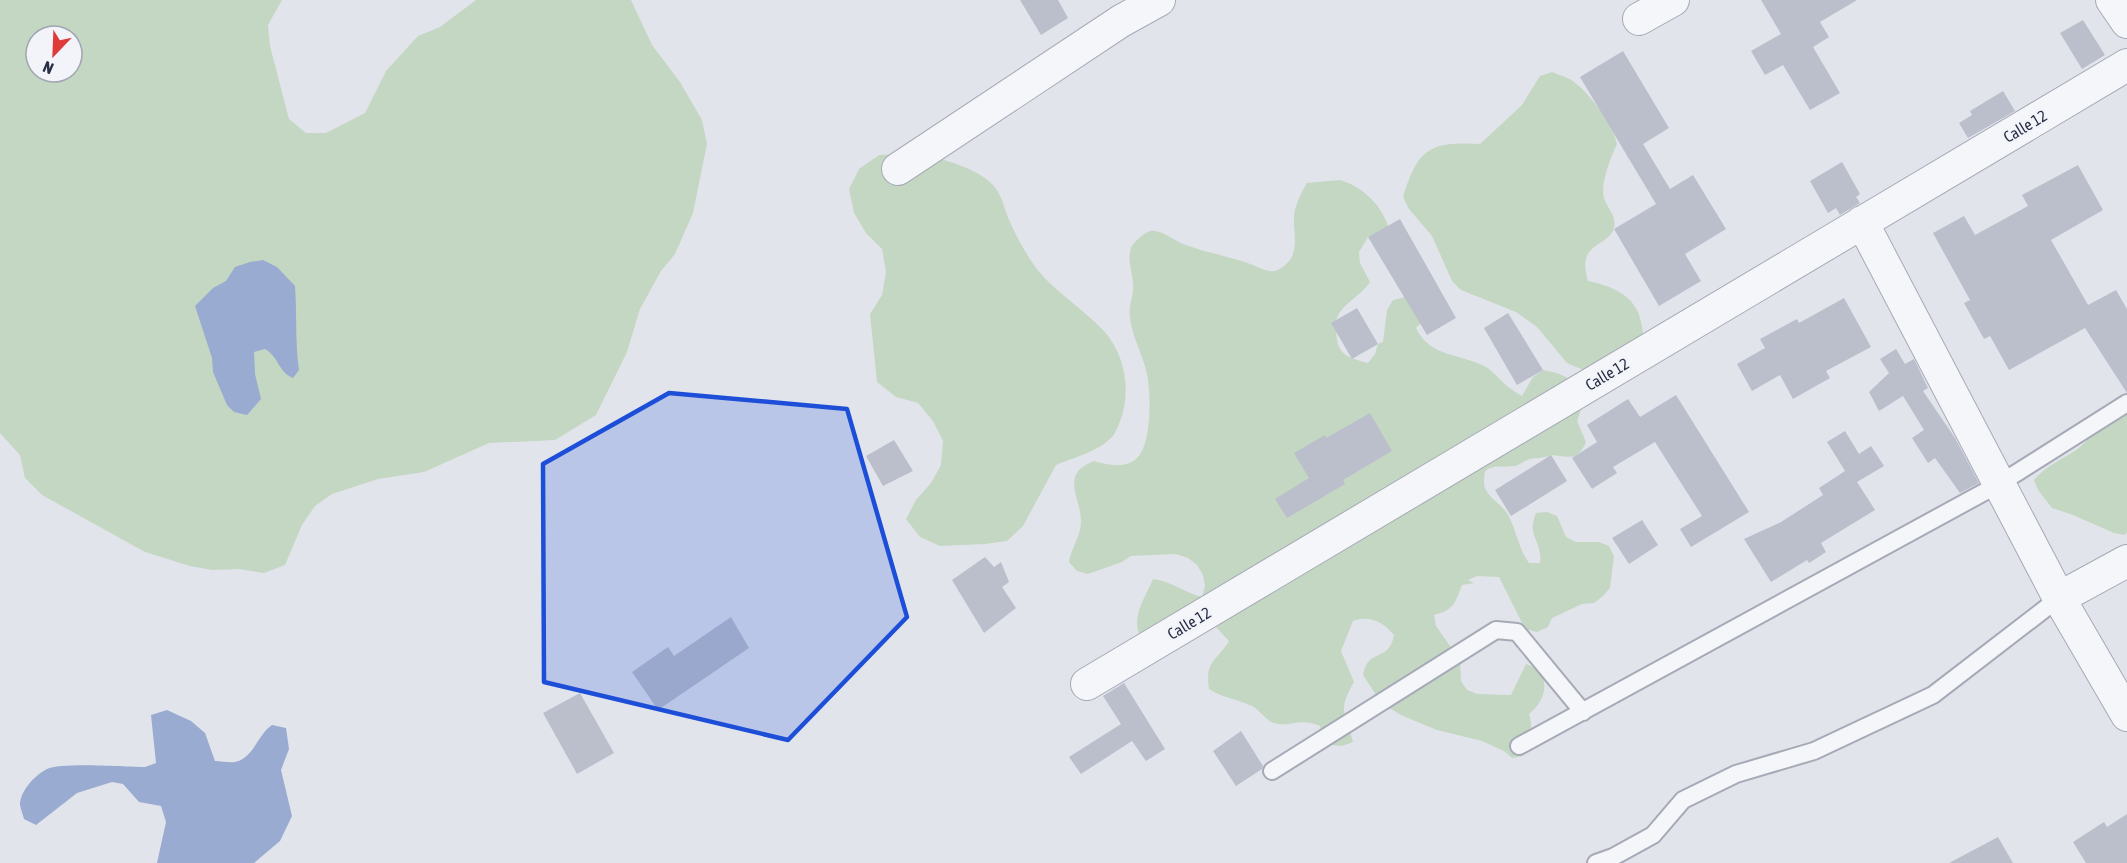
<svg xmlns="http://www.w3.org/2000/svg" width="2127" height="863" font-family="'Asap Condensed',sans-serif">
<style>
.green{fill:#c4d7c2;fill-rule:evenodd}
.water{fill:#99abd0}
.building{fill:#bbbfcc}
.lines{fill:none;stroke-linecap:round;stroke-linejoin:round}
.service-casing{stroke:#a6aab7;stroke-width:20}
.minor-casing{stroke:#a6aab7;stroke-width:34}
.service{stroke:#f5f6f9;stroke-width:16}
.minor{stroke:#f5f6f9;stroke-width:32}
.marked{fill:#1d4ed8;fill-opacity:0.2;stroke:#1d4ed8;stroke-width:4.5;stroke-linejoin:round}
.labels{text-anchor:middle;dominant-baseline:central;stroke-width:5;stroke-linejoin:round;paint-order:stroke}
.street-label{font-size:16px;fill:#282e46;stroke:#f2f4f9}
</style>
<rect width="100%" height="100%" fill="#e2e4ec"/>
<path class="green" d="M0 0H282L268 25 270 46 289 119 306 133H326L365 113 386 71 418 36 440 27 476 0H631L652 45 680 82 702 120 707 144 693 213 675 254 661 271 640 309 627 352 596 415 555 440 489 443 424 472 378 479 332 494 315 506 302 525 285 565 264 573 239 569 212 570 190 566 145 552 42 495 25 478 20 455 0 433ZM36 36H72V72H36Z
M1552 72C1559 75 1568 77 1574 82 1591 95 1612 123 1617 144 1611 157 1600 184 1604 198 1607 208 1617 216 1614 228 1608 248 1576 241 1588 281 1620 288 1641 299 1643 335L1595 375 1567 363 1537 327 1516 312 1461 290 1452 281 1432 236 1409 209 1403 197C1418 148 1430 141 1480 144L1522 105 1540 76Z
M920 153C943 160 982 168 997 190 1002 198 1005 210 1009 220 1016 236 1026 254 1036 268 1055 292 1082 308 1103 330 1126 355 1132 393 1119 424 1117 428 1115 433 1113 436 1098 452 1075 457 1056 465L1023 526 1007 541 985 544 940 546 920 537 906 519 916 500 931 483 941 465 943 441 933 421 918 403 896 397 877 382 870 314 882 295 886 272 882 249 866 233 854 213 849 189 859 169 879 155Z
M1340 180C1364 187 1385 208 1390 233L1368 237 1359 252 1360 263 1370 282C1362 294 1348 301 1340 312 1336 318 1335 324 1336 330 1337 354 1345 357 1368 363L1375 354 1378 344 1383 342 1387 310 1393 300 1413 295 1424 320 1416 328C1429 357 1462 354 1486 367 1494 372 1500 380 1507 386 1512 390 1517 393 1522 396L1533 377 1543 370C1568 375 1572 378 1584 401L1577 421 1586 442C1578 461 1570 457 1551 455 1544 459 1535 457 1527 460 1522 462 1518 466 1514 466 1500 468 1497 464 1485 471 1484 478 1483 485 1486 490 1491 500 1503 505 1508 515 1517 531 1518 548 1529 563H1540C1543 541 1526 537 1536 513L1547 512 1557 516 1566 537 1576 542H1599L1609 546 1614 556 1610 588 1603 596 1594 603 1582 604 1552 618 1548 627 1537 632 1525 629 1499 577 1477 576 1468 580 1474 583 1462 585C1455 603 1454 610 1434 615L1436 626 1460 660 1461 681 1467 690 1477 694 1511 695 1526 664C1552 673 1548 699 1529 714 1534 731 1530 741 1523 756L1512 758 1504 751 1482 741 1437 730 1403 716 1382 704 1363 675C1368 647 1389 663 1394 635 1383 622 1370 615 1353 621L1341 651 1354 682C1337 712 1345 710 1353 742L1342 746 1331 745 1323 738 1320 726C1300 717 1289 728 1274 723 1265 720 1261 711 1252 706 1238 699 1222 698 1209 689 1205 660 1216 662 1229 641L1214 625 1145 643C1127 623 1144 600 1153 579 1171 581 1185 593 1202 597L1205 586 1203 575 1197 565 1188 558 1176 554 1131 556 1122 562 1088 574 1077 571 1069 562C1071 548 1081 536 1081 522 1081 497 1059 474 1094 461 1106 465 1127 469 1137 458 1152 444 1151 393 1147 374 1143 355 1132 337 1130 318 1128 308 1132 300 1133 291 1135 276 1125 260 1132 246 1135 241 1144 233 1150 231 1161 229 1173 240 1183 244 1206 253 1230 256 1253 265 1259 268 1268 272 1274 271 1280 270 1286 265 1289 261 1299 249 1293 231 1294 216 1295 205 1301 193 1307 183Z
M2127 400V532L2125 535 2114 533 2073 515 2052 508 2038 490 2034 480C2047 464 2065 459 2080 447 2097 432 2109 413 2127 400Z"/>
<path class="water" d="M263 260 277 267 295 286C297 314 295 342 299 370L293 378C278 372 279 357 265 349L254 352 255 374 261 399 247 415 234 412 227 405 213 372 212 358 195 306 213 288 226 281 235 267 250 262Z
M167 710 191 721 205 733 215 761C221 761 229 763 235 762 254 758 257 735 272 725L286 728 289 749 281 770 292 816 280 841 254 863H157L166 822 161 806 139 802 123 784 112 782 77 793 36 825 24 819C23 815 21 810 20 805 20 791 35 775 47 769 61 762 126 767 145 767L156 763 151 715Z"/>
<path class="building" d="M1020 0H1058L1068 18 1041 35Z
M1761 0H1857L1820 22 1829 37 1813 47 1840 93 1810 110 1783 65 1765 75 1751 51 1781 34Z
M2083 20 2105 55 2082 69 2060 33Z
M1623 51 1669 128 1643 144 1670 189 1693 175 1726 229 1685 254 1701 281 1659 306 1614 229 1656 204 1580 77Z
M2003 91 2015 111 1968 138 1959 123 1972 115 1970 111Z
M1842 162 1860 194 1856 197 1860 203 1840 215 1836 208 1828 213 1810 181Z
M2078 165 2103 210 2051 240 2088 305 2116 290 2127 309V393L2085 328 2009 370 1990 336 1984 339 1964 303 1970 300 1933 233 1964 216 1975 235 2028 206 2022 195Z
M1400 219 1456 318 1427 335 1368 237Z
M1844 298 1871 347 1826 371 1830 378 1793 399 1780 375 1752 391 1737 364 1765 348 1760 339 1797 319 1799 323Z
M1357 308 1378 344 1352 359 1331 323Z
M1508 313 1543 370 1517 385 1484 328Z
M1896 349 1905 364 1914 359 1928 388 1923 391 1955 438 1979 483 1960 493 1935 458 1928 463 1912 438 1924 430 1903 396 1879 411 1869 392 1889 373 1880 359Z
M1676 395 1749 512 1691 547 1680 529 1702 516 1655 442 1613 467 1617 473 1592 489 1572 458 1597 442 1587 425 1628 399 1640 417Z
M1370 413 1392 451 1343 480 1345 484 1287 518 1275 499 1309 478 1294 453 1325 435 1326 438Z
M1845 431 1859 454 1871 446 1884 466 1857 482 1875 510 1821 543 1826 552 1809 563 1807 560 1771 582 1744 539 1781 522 1823 495 1819 488 1845 471 1827 442Z
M894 440 913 471 883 486 866 456Z
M1551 455 1567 481 1511 516 1495 490Z
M1642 520 1658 545 1629 564 1612 538Z
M985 557 994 567 1001 562 1009 582 1002 587 1016 608 984 633 952 580Z
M731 617 749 648 658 710 632 672 668 647 674 656Z
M1124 683 1165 749 1146 761 1132 741 1081 774 1069 757 1121 724 1103 696Z
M580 693 614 753 577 774 543 713Z
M1241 731 1263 766 1262 769 1236 786 1213 751Z
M2127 814V863H2086L2073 842 2104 822 2107 827Z
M1998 837 2013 863H1949Z"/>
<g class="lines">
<g class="service-casing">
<path id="service" d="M1519 746 1999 484 2127 403
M1272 771 1496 630 1517 632 1583 712
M1596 863 1613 857 1653 835 1683 800 1736 774 1814 751 1933 695 2059 598"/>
</g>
<g class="minor-casing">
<path id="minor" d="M2112 0 2127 22
M1639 19 1673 0
M898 169 1121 21 1159 0
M1862 222 2059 598 2127 715
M2059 598 2127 561
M1087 684 2127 65"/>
</g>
<use href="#service" class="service"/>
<use href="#minor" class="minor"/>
</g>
<path class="marked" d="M669 393 847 409 907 617 788 740 544 682 543 464Z"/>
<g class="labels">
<g class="street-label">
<text transform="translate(2025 126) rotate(-31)">Calle 12</text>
<text transform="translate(1607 374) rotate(-31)">Calle 12</text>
<text transform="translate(1189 623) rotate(-31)">Calle 12</text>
</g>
</g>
<g transform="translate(54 54) rotate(203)"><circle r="28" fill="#f2f4f9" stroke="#a1a5b1" stroke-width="1.5"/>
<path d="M0-4.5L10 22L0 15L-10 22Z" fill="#de3a3a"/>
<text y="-9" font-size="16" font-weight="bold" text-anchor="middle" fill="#282e46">N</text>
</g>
</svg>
